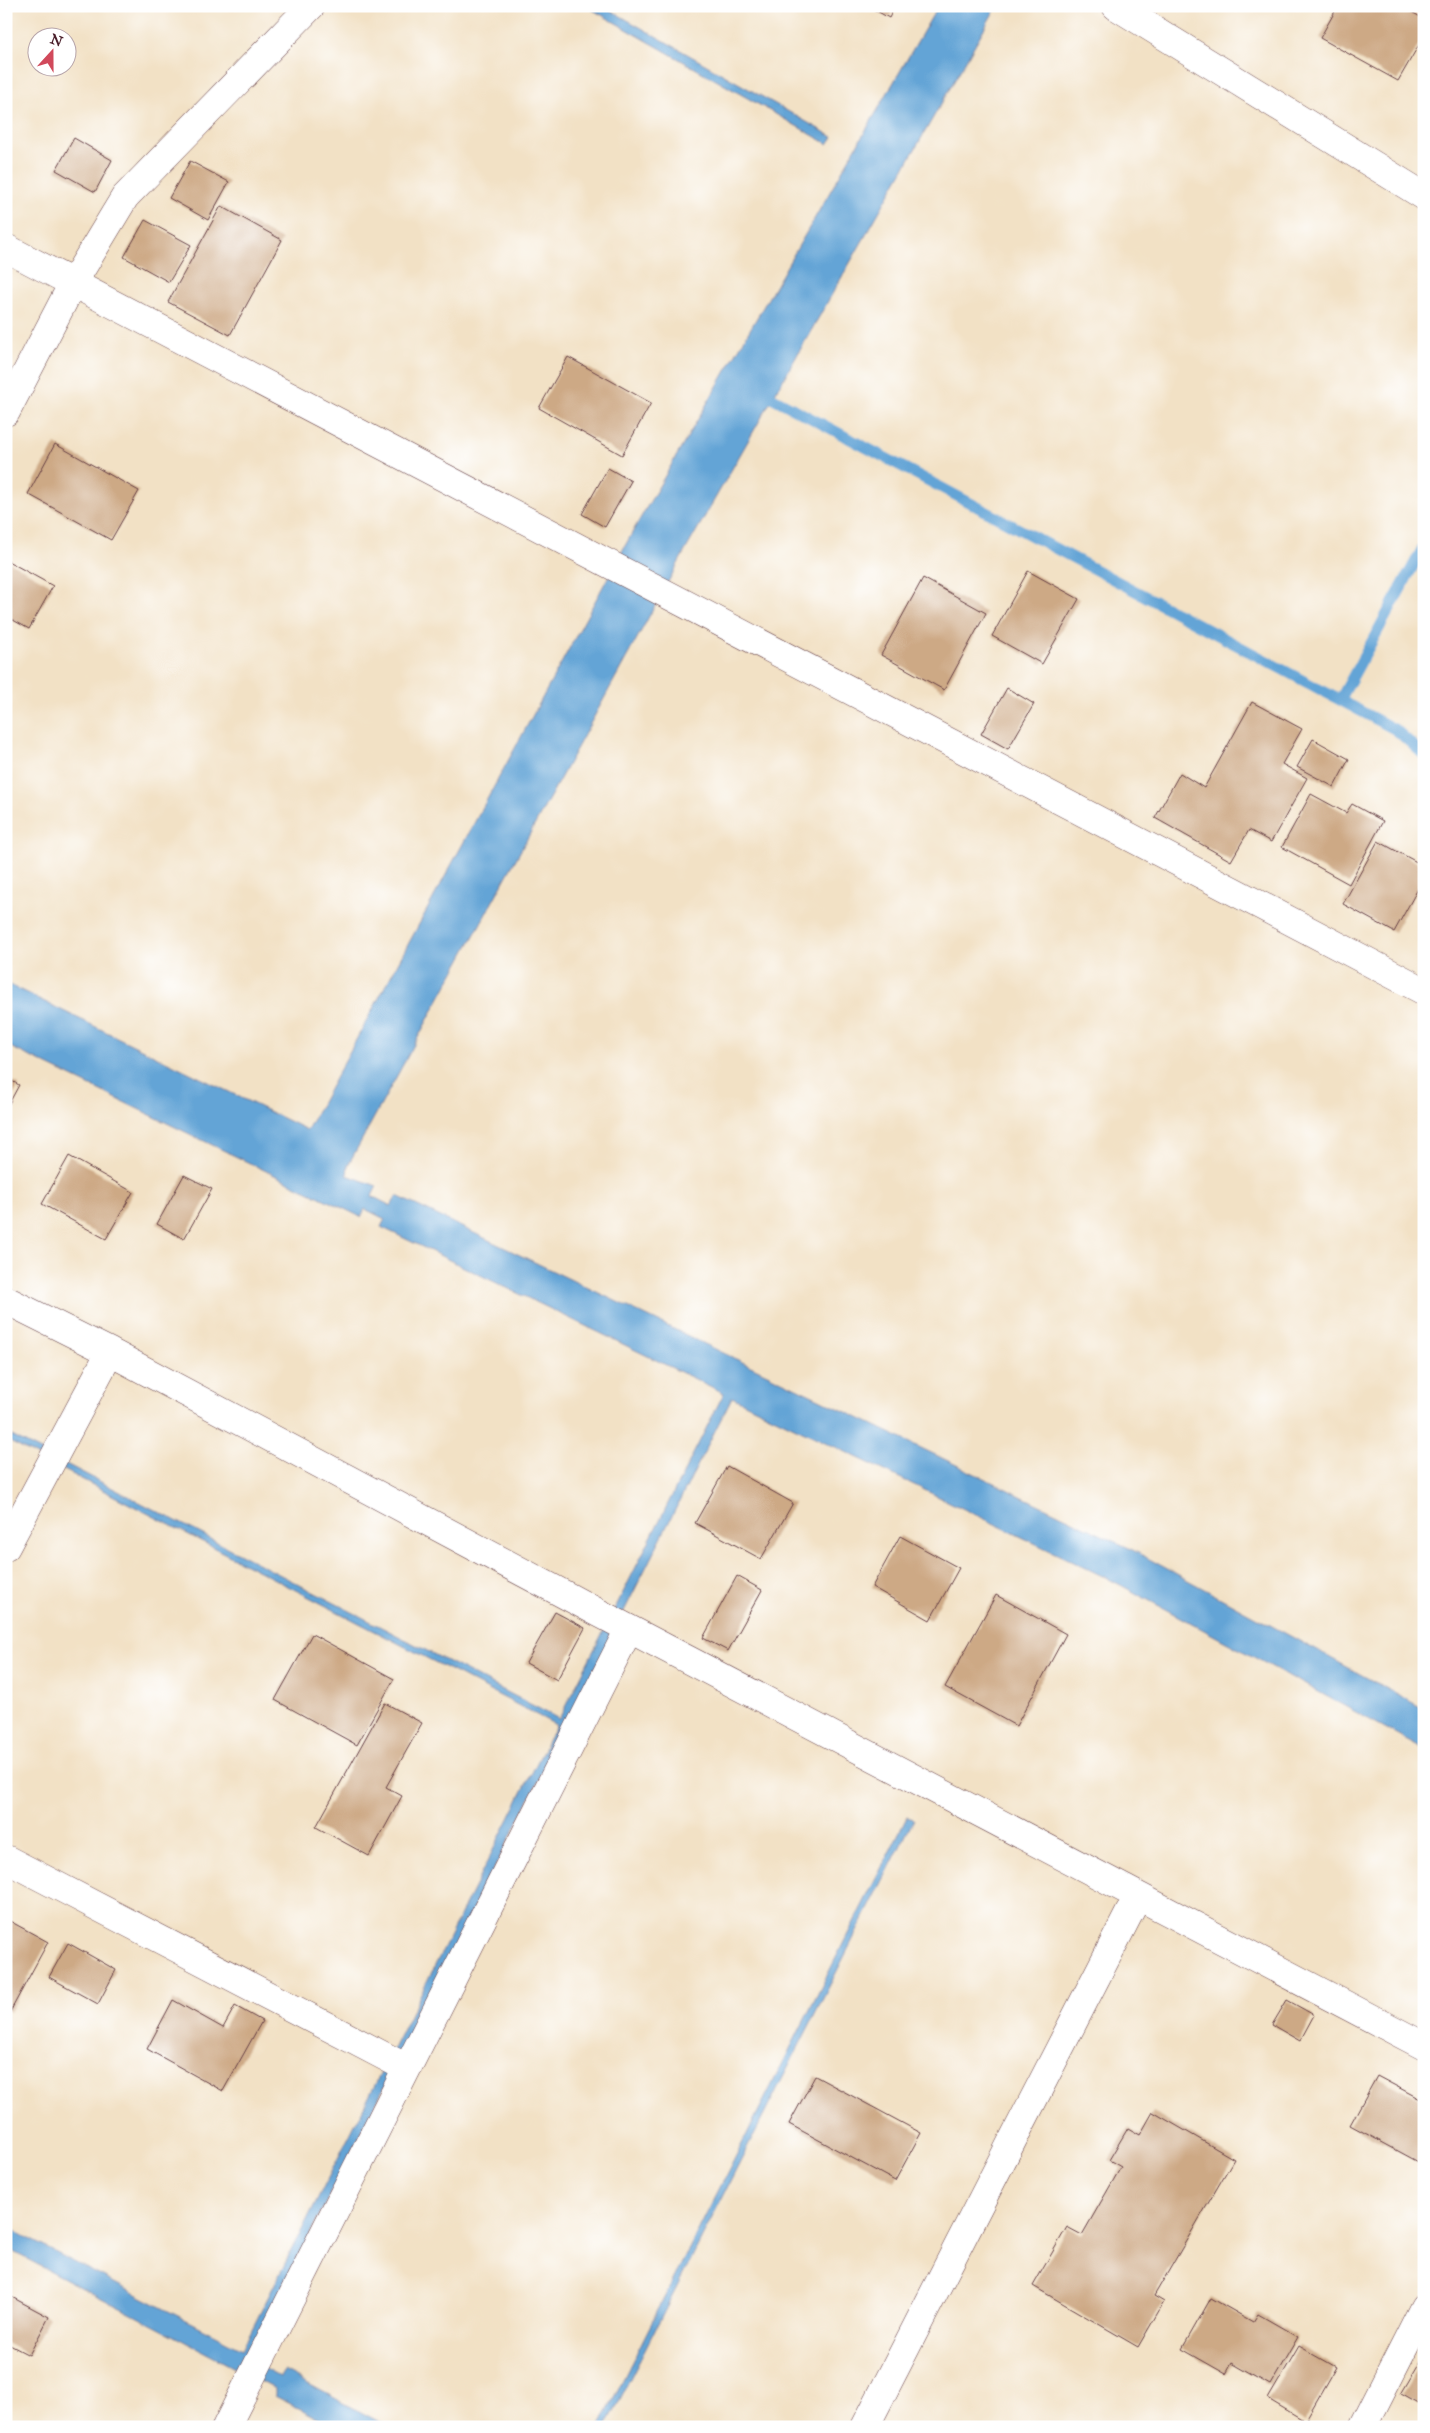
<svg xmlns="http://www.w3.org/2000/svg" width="1430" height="2433" font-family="'IM FELL Great Primer',serif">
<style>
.water{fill:#63a4d6;stroke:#566280}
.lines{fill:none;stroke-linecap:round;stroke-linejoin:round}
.stream{stroke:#63a4d6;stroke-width:11}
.building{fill:#cda985}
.minor-casing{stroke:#633c42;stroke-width:29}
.minor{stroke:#fff;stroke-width:28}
</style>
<rect width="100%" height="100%" fill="#fff"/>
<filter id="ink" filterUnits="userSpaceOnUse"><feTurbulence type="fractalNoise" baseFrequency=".02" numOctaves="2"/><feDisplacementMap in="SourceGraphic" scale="10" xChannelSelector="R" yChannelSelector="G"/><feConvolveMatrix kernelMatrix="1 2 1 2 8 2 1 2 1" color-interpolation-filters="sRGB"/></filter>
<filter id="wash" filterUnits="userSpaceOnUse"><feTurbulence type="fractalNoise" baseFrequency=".0096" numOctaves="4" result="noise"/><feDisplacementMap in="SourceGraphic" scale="20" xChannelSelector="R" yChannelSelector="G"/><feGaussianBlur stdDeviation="1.12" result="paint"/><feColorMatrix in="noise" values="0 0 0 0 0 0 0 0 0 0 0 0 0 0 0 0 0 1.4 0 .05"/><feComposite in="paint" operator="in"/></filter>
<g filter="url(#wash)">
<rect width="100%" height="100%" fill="#f2e1c5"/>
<path class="water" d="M586 6H603L833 137 828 144Z
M938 6H997L685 551 348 1165 347 1175 377 1186 372 1196 391 1206 397 1196 1129 1548 1424 1709V1749L1115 1582 732 1397 247 2359 280 2377 284 2371 389 2427H336L275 2396V2389L6 2248V2227L242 2349 556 1725 6 1440V1433L559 1719 724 1393 381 1227 385 1219 365 1209 361 1217 6 1045V983L307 1130 637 524Z
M907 1817 914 1819 606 2427H599Z"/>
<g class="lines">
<path class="stream" d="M762 392 1396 730 1424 755
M1340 700 1424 546"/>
</g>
<g id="blocks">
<path class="building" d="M868 6H895L889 18Z
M1338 6H1401L1424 19V36L1398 81 1320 38Z
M74 138 112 160 95 192 56 170Z
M190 161 229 182 208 220 169 198Z
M221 206 282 240 230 335 168 302Z
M145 220 191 245 169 282 124 257Z
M568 357 651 403 622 455 539 408Z
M55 444 139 491 111 540 28 494Z
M608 468 631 481 605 527 582 514Z
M6 560 53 586 29 629 6 616Z
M1028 571 1079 599 1042 664 992 636Z
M923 578 986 613 944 690 881 655Z
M1007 688 1034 704 1008 749 981 734Z
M1252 702 1302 729 1282 764 1307 778 1271 842 1249 830 1231 861 1155 818 1180 773 1204 788Z
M1313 739 1349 759 1334 787 1297 767Z
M1311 794 1346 813 1352 804 1383 821 1349 884 1282 847Z
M1378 841 1424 866V878L1394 932 1343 904Z
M6 1078 19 1085 6 1109Z
M69 1156 133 1192 106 1239 42 1204Z
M184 1175 212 1189 184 1239 157 1224Z
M727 1466 793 1503 761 1559 695 1523Z
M900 1536 959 1568 930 1620 872 1587Z
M737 1576 762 1590 728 1651 703 1638Z
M996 1595 1066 1634 1016 1726 945 1687Z
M555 1612 585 1628 557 1680 526 1663Z
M312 1634 394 1679 357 1745 275 1700Z
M385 1703 422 1723 386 1787 402 1796 369 1856 316 1827Z
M6 1919 48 1942 10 2012 6 2010Z
M68 1943 116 1970 98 2004 49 1977Z
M173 2000 223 2028 235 2006 262 2021 223 2091 147 2049Z
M1287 2000 1314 2015 1300 2041 1272 2025Z
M815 2076 921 2133 895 2181 789 2124Z
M1377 2076 1424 2101V2165L1350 2125Z
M1153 2112 1234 2159 1154 2296 1164 2302 1138 2347 1033 2286 1067 2227 1082 2235 1121 2167 1109 2160 1128 2128 1140 2135Z
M6 2294 49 2317 29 2355 6 2343Z
M1211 2298 1253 2322 1258 2314 1298 2337 1270 2385 1232 2363 1226 2374 1182 2349Z
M1299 2346 1336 2367 1305 2421 1268 2399Z
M1424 2355V2407L1401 2394Z"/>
</g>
</g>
<g filter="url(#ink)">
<use href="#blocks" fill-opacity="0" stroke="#633c42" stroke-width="1"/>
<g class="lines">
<g class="minor-casing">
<path id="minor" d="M1116 6 1424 196
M6 248 1424 991
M6 412 73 283 125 197 311 6
M6 1300 110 1352 599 1613 1424 2046
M6 1547 110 1352
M6 1859 407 2068
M226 2427 629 1629
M865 2427 1138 1896
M1363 2427 1424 2307"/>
</g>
<use href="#minor" class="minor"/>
</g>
</g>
<rect width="1430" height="2433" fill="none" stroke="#fff" stroke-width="25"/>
<g transform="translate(52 52) rotate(21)"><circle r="24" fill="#ffffff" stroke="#b7a5aa"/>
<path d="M0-4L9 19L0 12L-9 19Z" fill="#d1495b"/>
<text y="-8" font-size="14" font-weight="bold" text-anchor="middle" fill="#4a1f2b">N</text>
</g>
</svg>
